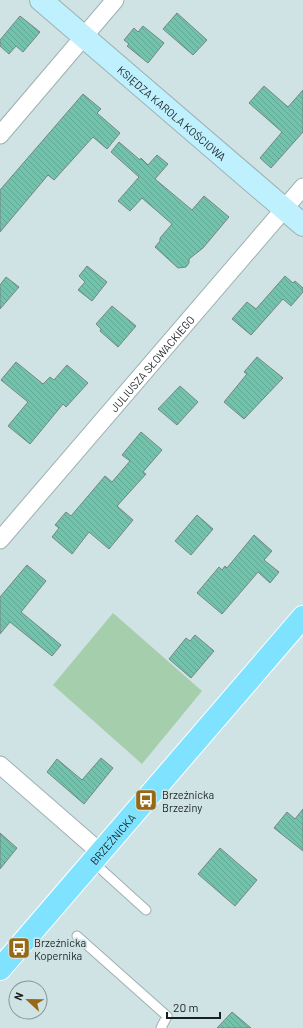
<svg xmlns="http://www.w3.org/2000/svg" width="303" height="1028" font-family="Barlow,sans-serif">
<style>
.grass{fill:#a5cfac}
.building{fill:url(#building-back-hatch);stroke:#768681}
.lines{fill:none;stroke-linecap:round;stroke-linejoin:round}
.lane-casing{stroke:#9eb1b2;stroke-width:11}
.street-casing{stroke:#9eb1b2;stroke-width:19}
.secondary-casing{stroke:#9eb1b2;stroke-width:24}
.primary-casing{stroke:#fff;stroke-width:24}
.lane{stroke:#fff;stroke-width:9}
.street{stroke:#fff;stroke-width:17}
.secondary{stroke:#bff0fe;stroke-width:22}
.primary{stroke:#7fe2fe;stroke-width:22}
.labels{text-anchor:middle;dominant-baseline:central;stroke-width:3.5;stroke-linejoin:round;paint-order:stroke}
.street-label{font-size:11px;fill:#192021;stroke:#d0e3e4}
.poi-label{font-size:11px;fill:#192021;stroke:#d0e3e4;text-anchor:start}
</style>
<defs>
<pattern id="building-back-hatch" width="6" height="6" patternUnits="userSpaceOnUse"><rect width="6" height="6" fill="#71c3ac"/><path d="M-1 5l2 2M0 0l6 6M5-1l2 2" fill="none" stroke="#61a794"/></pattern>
</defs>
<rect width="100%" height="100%" fill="#d0e3e4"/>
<path class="grass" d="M113 613 202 691 142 764 53 685Z"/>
<path class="building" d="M177 13 207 40 193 55 163 29Z
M20 16 40 32 23 52 16 46 9 54 0 46V40Z
M143 26 164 43 148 63 127 46 129 44 124 40 134 28 138 32Z
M264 86 288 107 303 90V132L271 168 260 158 282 132 249 103Z
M83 94 101 109 97 113 120 133 107 149 93 137 54 180 48 175 0 232V190Z
M119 142 140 160 141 158 148 165 157 155 168 164 155 179 192 210 204 196 229 217 203 248 189 259V263L186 267 178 268 155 247 160 241V238L172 224 142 198 130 211 118 201 139 177 111 152Z
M87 266 107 282 92 301 78 290 85 282 79 276Z
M285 276 293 283 295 281 303 288V292L291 306 283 299 251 335 232 319 247 302 256 309Z
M6 277 19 287 0 309V285Z
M112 306 136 326 118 347 100 331 101 329 96 324Z
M257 357 283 378 244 419 224 402 247 374 244 372Z
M16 362 43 384 50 377 54 380 67 365 88 383 66 407 63 404 30 444 8 426 28 402 1 380Z
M180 386 198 402 177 425 158 409Z
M141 432 162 450 143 472 146 474 117 506 133 520 109 549 89 532 72 554 52 537 59 528 55 525 66 512 71 516 105 476 112 482 130 461 122 455Z
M197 515 213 529 191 555 175 541Z
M254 535 272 551 264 560 279 572 270 583 258 572 222 614 197 593 219 567 222 570 225 566 227 568Z
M27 565 46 581 21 612 61 645 52 656 10 622 0 634V597Z
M195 635 214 651 191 678 169 659 186 638 190 641Z
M101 758 113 768 84 804 47 772 57 759 82 780Z
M303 809V851L274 828 287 812 295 819Z
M0 833 17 848 0 869Z
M220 848 257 880 235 906 198 874Z
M232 1012 251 1028H217Z"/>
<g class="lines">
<g class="lane-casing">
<path id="lane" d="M93 862 146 910
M77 936 167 1016 161 1028"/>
</g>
<g class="street-casing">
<g id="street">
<path d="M0 135 115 0"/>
<path id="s1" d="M0 540 303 187"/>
<path d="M0 765 101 853"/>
</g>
</g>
<g class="secondary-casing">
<g id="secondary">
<path id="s2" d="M41 0 303 225"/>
</g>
</g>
<g class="primary-casing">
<g id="primary">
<path id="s3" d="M0 969 303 617"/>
</g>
</g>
<use href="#lane" class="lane"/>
<use href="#street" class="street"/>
<use href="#secondary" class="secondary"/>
<use href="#primary" class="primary"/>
</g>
<defs>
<g id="bus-square" transform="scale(1.15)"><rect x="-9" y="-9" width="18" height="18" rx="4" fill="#966917" stroke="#d0e3e4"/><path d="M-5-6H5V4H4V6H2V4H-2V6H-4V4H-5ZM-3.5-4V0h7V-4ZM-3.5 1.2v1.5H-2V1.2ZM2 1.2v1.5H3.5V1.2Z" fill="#fff"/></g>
</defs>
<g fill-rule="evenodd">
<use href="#bus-square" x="146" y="800"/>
<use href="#bus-square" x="19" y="948"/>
</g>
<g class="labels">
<g class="street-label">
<text stroke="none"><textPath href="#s2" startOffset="173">KSIĘDZA KAROLA KOŚCIOWA</textPath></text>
<text stroke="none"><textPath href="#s1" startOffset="233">JULIUSZA SŁOWACKIEGO</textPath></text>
<text stroke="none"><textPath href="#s3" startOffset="172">BRZEŹNICKA</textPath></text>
</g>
<g class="poi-label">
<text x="162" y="794">Brzeźnicka<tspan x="162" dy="13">Brzeziny</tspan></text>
<text x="34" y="942">Brzeźnicka<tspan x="34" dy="13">Kopernika</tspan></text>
</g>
</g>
<g transform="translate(28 1000) rotate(292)"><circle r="19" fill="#d0e3e4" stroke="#879596"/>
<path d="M0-3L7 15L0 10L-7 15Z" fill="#966917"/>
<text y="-6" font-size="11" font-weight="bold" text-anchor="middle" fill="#192021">N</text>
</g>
<path d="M167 1012v6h53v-6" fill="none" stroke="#192021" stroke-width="2"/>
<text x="173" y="1012" font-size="12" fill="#192021" stroke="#d0e3e4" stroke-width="3" paint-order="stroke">20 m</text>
</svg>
